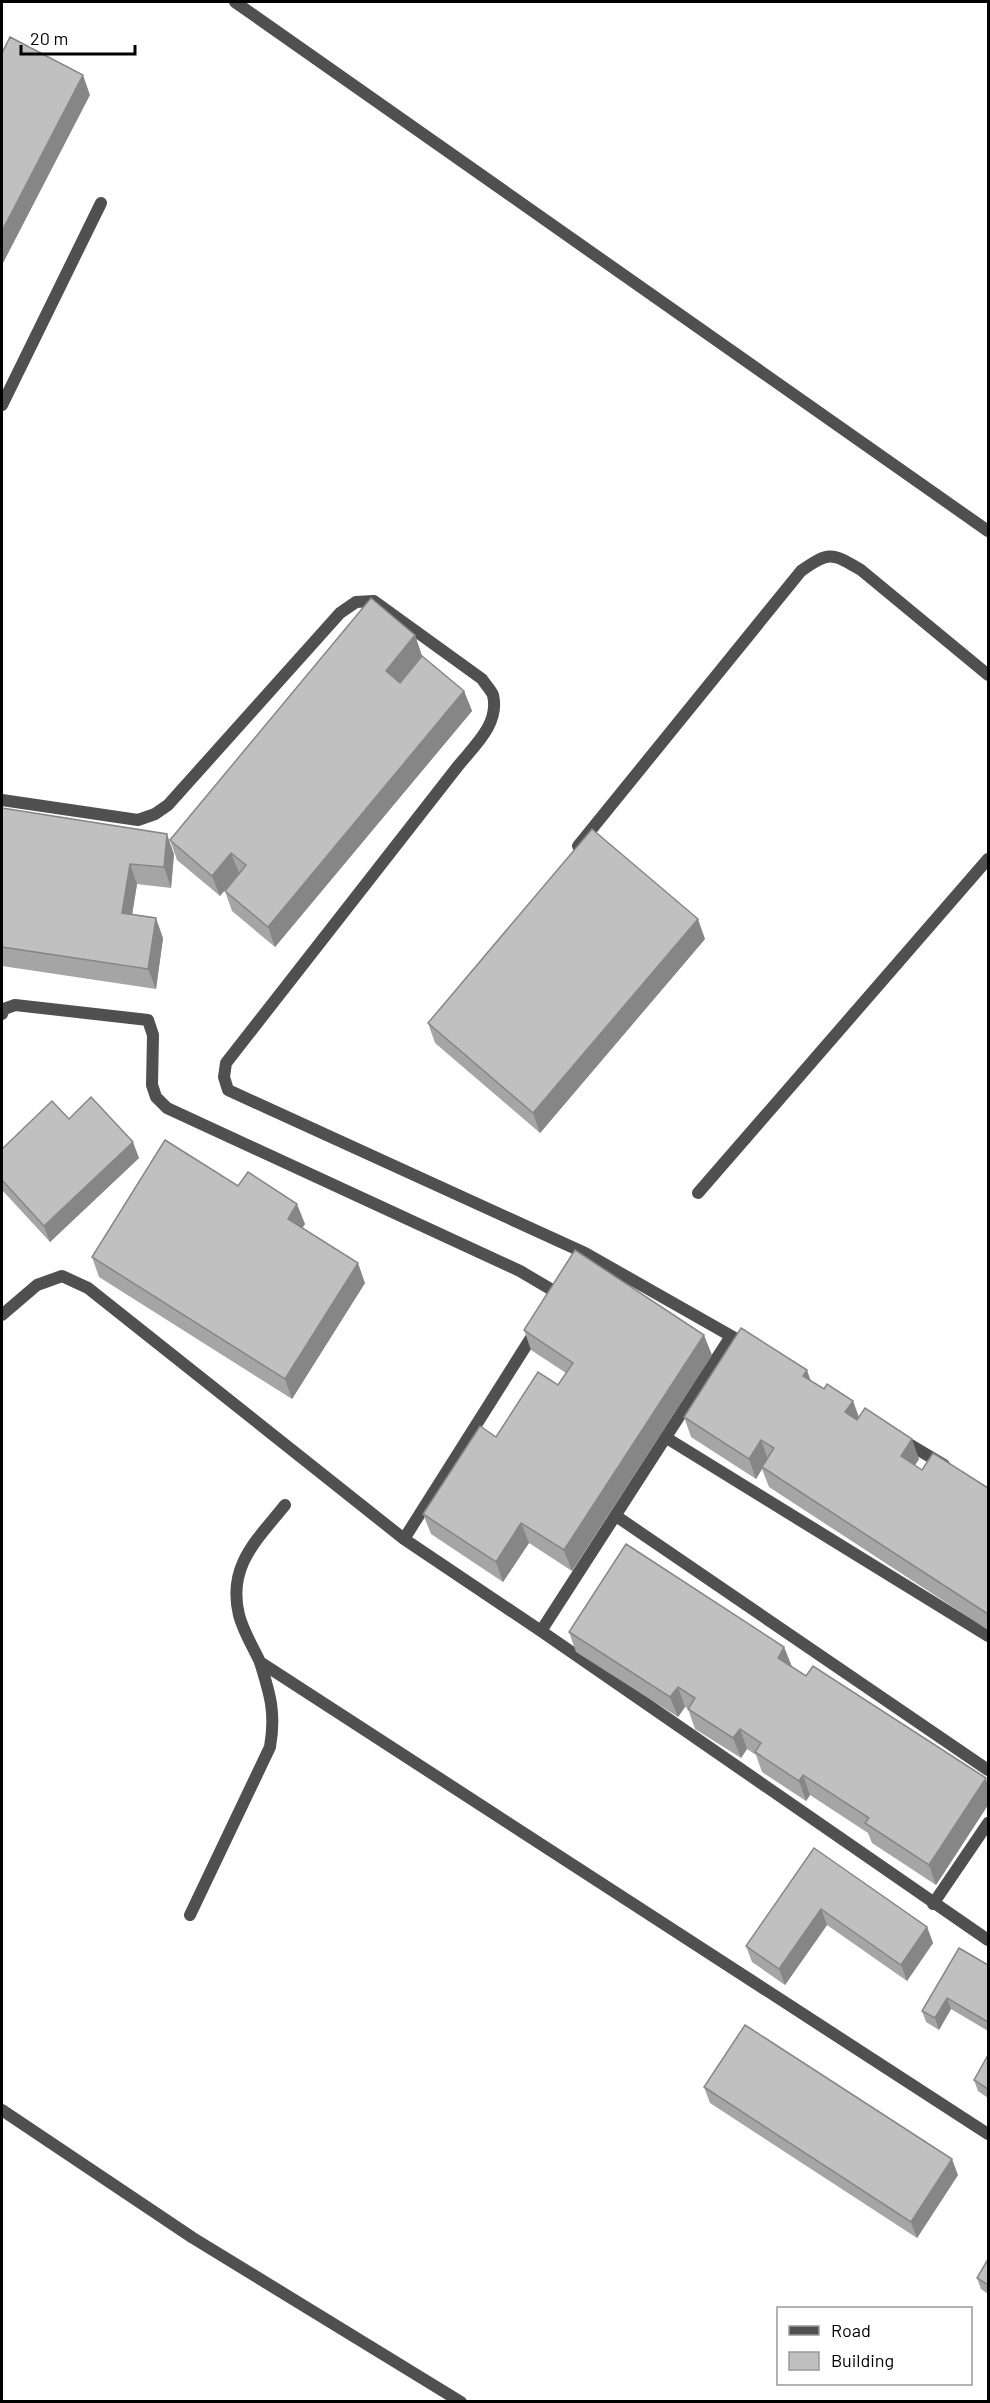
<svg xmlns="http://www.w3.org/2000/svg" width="990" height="2403" font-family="Barlow,sans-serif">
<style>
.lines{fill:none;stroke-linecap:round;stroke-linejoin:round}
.service{stroke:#505050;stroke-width:12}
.minor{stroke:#505050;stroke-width:12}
.wall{fill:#a5a5a5}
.shaded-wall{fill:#868686}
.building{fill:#c0c0c0;stroke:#868686;stroke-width:1.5}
</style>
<rect width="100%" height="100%" fill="#fff"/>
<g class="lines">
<path class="service" d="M2 405 101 203
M578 846 801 571C829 551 832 553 861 570L988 675
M698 1193 988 859
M190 1915 270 1747C276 1713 270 1694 260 1662
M2 2110 193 2238 461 2402"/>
<path class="minor" d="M235 2 988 531
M2 800 138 820 155 814 168 805 340 613 356 602 374 601 482 679C485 684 491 690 493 695 500 724 474 746 458 766L226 1063 224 1077 228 1090 585 1253 747 1345
M2 1014 4 1009 15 1005 148 1020 153 1035 152 1085 156 1097 167 1108 520 1271 559 1294
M2 1315 37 1285 62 1276 88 1288 404 1539
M536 1330 404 1539 541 1631 988 1940
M665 1437 988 1636
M902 1440 944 1465
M285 1505C257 1540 227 1566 239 1615 243 1631 253 1647 260 1662L988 2134
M616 1516 988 1770
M541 1631 731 1336
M933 1904 988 1823"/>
</g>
<path class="wall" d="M415 635 422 656 400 682 464 691 472 711 275 947 232 911 225 891 239 873 220 896 177 860 170 840Z
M2 808 174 854 171 888 137 884 132 915 163 938 156 989 2 966Z
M705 939 540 1133 435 1043 428 1023Z
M69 1119 139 1158 50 1242 2 1190V1149Z
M238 1186 305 1224 302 1228 365 1283 292 1399 99 1277 92 1257Z
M524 1330 712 1355 572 1571 529 1543 503 1582 431 1534 423 1514 496 1437 558 1385 566 1373 531 1350Z
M810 1381 824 1389 853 1401 859 1417 919 1459 915 1465 922 1470 988 1488V1630L769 1487 762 1469 756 1479 691 1437 684 1417Z
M569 1632 784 1647 792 1667 988 1785V1805L936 1885 872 1843 868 1833 810 1795 806 1801 762 1772 756 1755 747 1749 741 1758 695 1729 688 1709 685 1707 678 1717 576 1652Z
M814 1848 927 1927 933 1943 907 1981 827 1925 785 1985 752 1962 746 1946Z
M988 1965V2031L951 2009 939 2030 926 2022 922 2011Z
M988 2055V2098L978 2091 974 2080Z
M704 2087 958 2175 917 2238 710 2103Z
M988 2259V2294L981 2289 977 2278Z"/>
<path class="shaded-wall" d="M83 75 90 95 2 265V231Z
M415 635 422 656 393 691 386 671Z
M464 691 472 711 275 947 268 927Z
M167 834 174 854 171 888 164 867Z
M231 853 239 873 220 896 212 876Z
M130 864 137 884 129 934 122 913Z
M156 918 163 938 156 989 148 969Z
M698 919 705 939 540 1133 533 1113Z
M133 1142 139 1158 50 1242 44 1226Z
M297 1204 305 1224 295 1239 288 1219Z
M358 1263 365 1283 292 1399 285 1379Z
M704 1335 712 1355 572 1571 564 1550Z
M807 1370 814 1390 803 1376Z
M853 1401 860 1421 853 1432 845 1412Z
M912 1439 919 1459 908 1476 901 1456Z
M761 1440 768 1460 762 1467V1469L756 1479 749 1459Z
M521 1523 529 1543 503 1582 496 1562Z
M784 1647 792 1667 778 1658Z
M678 1687 685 1707 678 1717 670 1697Z
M740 1729 747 1749 741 1758 733 1738Z
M803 1775 810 1795 806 1801 799 1781Z
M986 1778 988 1785V1805L936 1885 929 1865Z
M821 1909 827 1925 785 1985 779 1969Z
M927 1927 933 1943 907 1981 901 1965Z
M947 1998 951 2009 939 2030 935 2018Z
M952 2159 958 2175 917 2238 911 2222Z"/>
<path class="building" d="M10 37 83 75 2 231V53Z
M371 598 415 635 386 671 400 683 422 656 464 691 268 927 225 891 246 865 231 853 212 876 170 840Z
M2 808 167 834 164 867 130 864 122 913 156 918 148 969 2 947Z
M592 829 698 919 533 1113 428 1023Z
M91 1097 133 1142 44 1226 2 1180V1149L52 1101 69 1119Z
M165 1140 238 1186 248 1172 297 1204 288 1219 358 1263 285 1379 92 1257Z
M575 1250 704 1335 564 1550 521 1523 496 1562 423 1514 480 1426 496 1437 538 1372 558 1385 573 1363 524 1330Z
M741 1328 807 1370 803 1376 824 1389 827 1384 853 1401 845 1412 857 1420 865 1408 912 1439 901 1456 922 1470 933 1453 988 1488V1614L762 1467 774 1448 761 1440 749 1459 684 1417Z
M626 1544 784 1647 778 1658 806 1676 813 1666 986 1778 929 1865 865 1823 869 1818 803 1775 799 1781 755 1752 761 1743 740 1729 733 1738 688 1709 695 1698 678 1687 670 1697 569 1632Z
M814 1848 927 1927 901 1965 821 1909 779 1969 746 1946Z
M959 1948 988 1965V2022L947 1998 935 2018 922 2011Z
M745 2025 952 2159 911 2222 704 2087Z
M988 2055V2089L974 2080Z
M988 2259V2285L977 2278Z"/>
<rect width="990" height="2403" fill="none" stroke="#000000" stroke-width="6"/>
<rect x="777" y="2307" width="195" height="78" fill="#ffffff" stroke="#999999" stroke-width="1.5"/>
<rect x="789" y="2326" width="30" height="9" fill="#505050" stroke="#999999" stroke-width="1.5"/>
<text x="831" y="2337" font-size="18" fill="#000000">Road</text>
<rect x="789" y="2352" width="30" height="18" fill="#c0c0c0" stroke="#999999" stroke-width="1.5"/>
<text x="831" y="2367" font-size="18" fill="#000000">Building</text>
<path d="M21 45v9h114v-9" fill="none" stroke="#000000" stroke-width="3"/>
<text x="30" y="45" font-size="18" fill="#000000" stroke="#ffffff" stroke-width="4.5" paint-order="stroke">20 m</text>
</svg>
